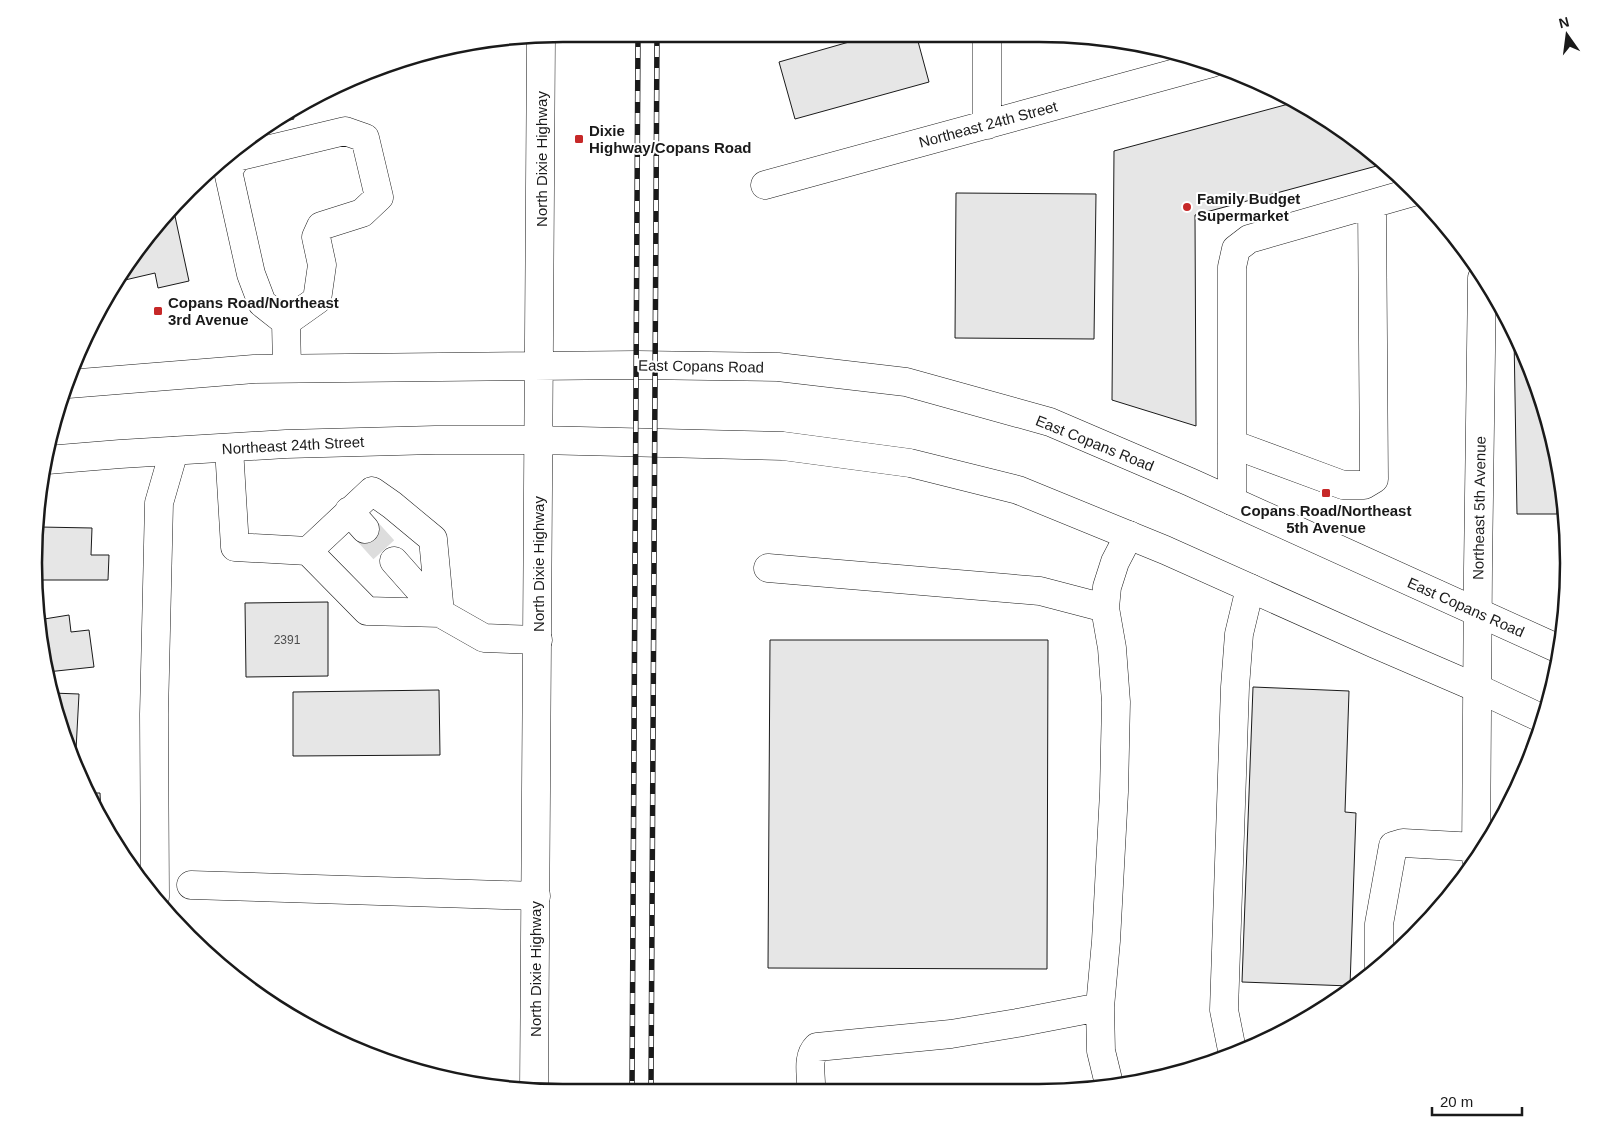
<svg xmlns="http://www.w3.org/2000/svg" width="1602" height="1127" font-family="Helvetica,sans-serif">
<style>
.building{fill:#e6e6e6;stroke:#1a1a1a}
.lines{fill:none;stroke-linecap:round;stroke-linejoin:round}
.minor-tunnel{stroke:#ddd;stroke-width:28;stroke-dasharray:28 14;stroke-linecap:butt}
.minor-casing{stroke:#1a1a1a;stroke-width:29}
.major-casing{stroke:#1a1a1a;stroke-width:29}
.minor{stroke:#fff;stroke-width:28}
.major{stroke:#fff;stroke-width:28}
.rail-casing{stroke:#1a1a1a;stroke-width:5.5}
.rail{stroke:#fff;stroke-width:4;stroke-dasharray:11;stroke-linecap:butt}
.poi-dot{fill:#c62828;stroke:#fff;stroke-width:2}
.labels{text-anchor:middle;dominant-baseline:central;stroke-width:4;stroke-linejoin:round;paint-order:stroke}
.number-label{font-size:12px;fill:#4d4d4d}
.street-label{font-size:15px;fill:#1a1a1a;stroke:#fff}
.poi-label{font-size:15px;font-weight:bold;fill:#1a1a1a;stroke:#fff;text-anchor:start}
.rim{fill:none;stroke:#1a1a1a;stroke-width:2.5}
</style>
<rect width="100%" height="100%" fill="#fff"/>
<path class="building" d="M877 34H916L929 82 795 119 779 62Z
M1296 102 1361 143 1384 164 1195 215 1196 426 1112 400 1114 151Z
M291 111 294 119 265 126 269 123Z
M956 193 1096 194 1094 339 955 338Z
M173 207 189 281 158 288 155 273 125 280 124 272 165 214Z
M1514 336 1540 393 1556 462 1557 514H1517Z
M40 527 92 528 91 555H109L108 580H39Z
M328 602V676L246 677 245 603Z
M69 615 71 632 89 630 94 667 47 672 38 633V620Z
M770 640H1048L1047 969 768 968Z
M1253 687 1349 691 1345 812 1356 813 1350 986 1242 982Z
M439 690 440 755 293 756V692Z
M52 693 79 694 76 750H69L62 734Z
M87 793H100L101 816 88 798Z"/>
<g class="lines">
<path class="minor-tunnel" d="M365 529 394 561"/>
<g class="minor-casing">
<path id="minor" d="M987 34V125
M765 185 1212 63
M286 322 262 303 251 274 228 171 237 157 345 131 365 138 379 197 362 213 321 226 316 237 322 265 317 300 286 322 287 368
M1232 444 1343 485H1364L1374 479 1372 204
M229 448 235 547 308 551 372 491 392 505 433 539 440 613 484 638 538 640
M1232 501V267L1236 249 1249 239 1413 192
M349 511 365 529
M308 551 367 611 440 613
M394 561 440 613
M768 568 1040 591 1105 608
M1476 858 1478 569 1482 278
M191 885 536 896
M155 897 154 714 159 503 174 451
M1379 968V924L1393 846 1403 843 1476 847
M1100 1007 1106 941 1114 792 1116 702 1112 648 1105 608 1107 587 1115 562 1129 535
M1233 1055 1224 1010 1235 687 1239 634 1250 588
M811 1090C812 1076 806 1058 817 1047L951 1034 1017 1023 1100 1007 1101 1051 1110 1088"/>
</g>
<g class="major-casing">
<path id="major" d="M68 384 254 369 637 365 778 367 906 382 1050 422 1190 482 1559 649
M47 460 120 454 286 444 435 440H539L783 446 910 463 1018 490 1165 550 1375 644 1477 688 1543 719
M534 1092 541 37"/>
</g>
<use href="#minor" class="minor"/>
<use href="#major" class="major"/>
<g class="rail-casing">
<path id="rail" d="M651 1091 657 34
M632 1092 638 34"/>
</g>
<use href="#rail" class="rail"/>
</g>
<g class="poi-dot">
<rect x="574" y="134" width="10" height="10" rx="2.5"/>
<circle cx="1187" cy="207" r="5"/>
<rect x="153" y="306" width="10" height="10" rx="2.5"/>
<rect x="1321" y="488" width="10" height="10" rx="2.5"/>
</g>
<g class="labels">
<g class="number-label">
<text x="287" y="640">2391</text>
</g>
<g class="street-label">
<text transform="translate(988 124) rotate(-15)">Northeast 24th Street</text>
<text transform="translate(541 159) rotate(-90)">North Dixie Highway</text>
<text transform="translate(701 366) rotate(1)">East Copans Road</text>
<text transform="translate(1095 443) rotate(22)">East Copans Road</text>
<text transform="translate(293 445) rotate(-3)">Northeast 24th Street</text>
<text transform="translate(1479 508) rotate(-89)">Northeast 5th Avenue</text>
<text transform="translate(538 564) rotate(-90)">North Dixie Highway</text>
<text transform="translate(1466 607) rotate(24)">East Copans Road</text>
<text transform="translate(535 969) rotate(-90)">North Dixie Highway</text>
</g>
<g class="poi-label">
<text x="589" y="130">Dixie<tspan x="589" dy="17">Highway/Copans Road</tspan></text>
<text x="1197" y="198">Family Budget<tspan x="1197" dy="17">Supermarket</tspan></text>
<text x="168" y="302">Copans Road/Northeast<tspan x="168" dy="17">3rd Avenue</tspan></text>
<text x="1326" y="510" text-anchor="middle">Copans Road/Northeast<tspan x="1326" dy="17">5th Avenue</tspan></text>
</g>
</g>
<path d="M0 0H1602V1127H0ZM563 42H1039A521 521 0 0 1 1560 563V563A521 521 0 0 1 1039 1084H563A521 521 0 0 1 42 563V563A521 521 0 0 1 563 42Z" fill="#fff" fill-rule="evenodd"/>
<path class="rim" d="M563 42H1039A521 521 0 0 1 1560 563V563A521 521 0 0 1 1039 1084H563A521 521 0 0 1 42 563V563A521 521 0 0 1 563 42Z"/>
<g transform="translate(1567 35) rotate(346)" stroke="#ffffff" stroke-width="4" paint-order="stroke">
<path d="M0-4L9 19L0 12L-9 19Z" fill="#1a1a1a"/>
<text y="-8" font-size="14" font-weight="bold" text-anchor="middle" fill="#1a1a1a">N</text>
</g>
<path d="M1432 1107v8h90v-8" fill="none" stroke="#1a1a1a" stroke-width="2.5"/>
<text x="1440" y="1107" font-size="15" fill="#1a1a1a" stroke="#ffffff" stroke-width="4" paint-order="stroke">20 m</text>
</svg>
